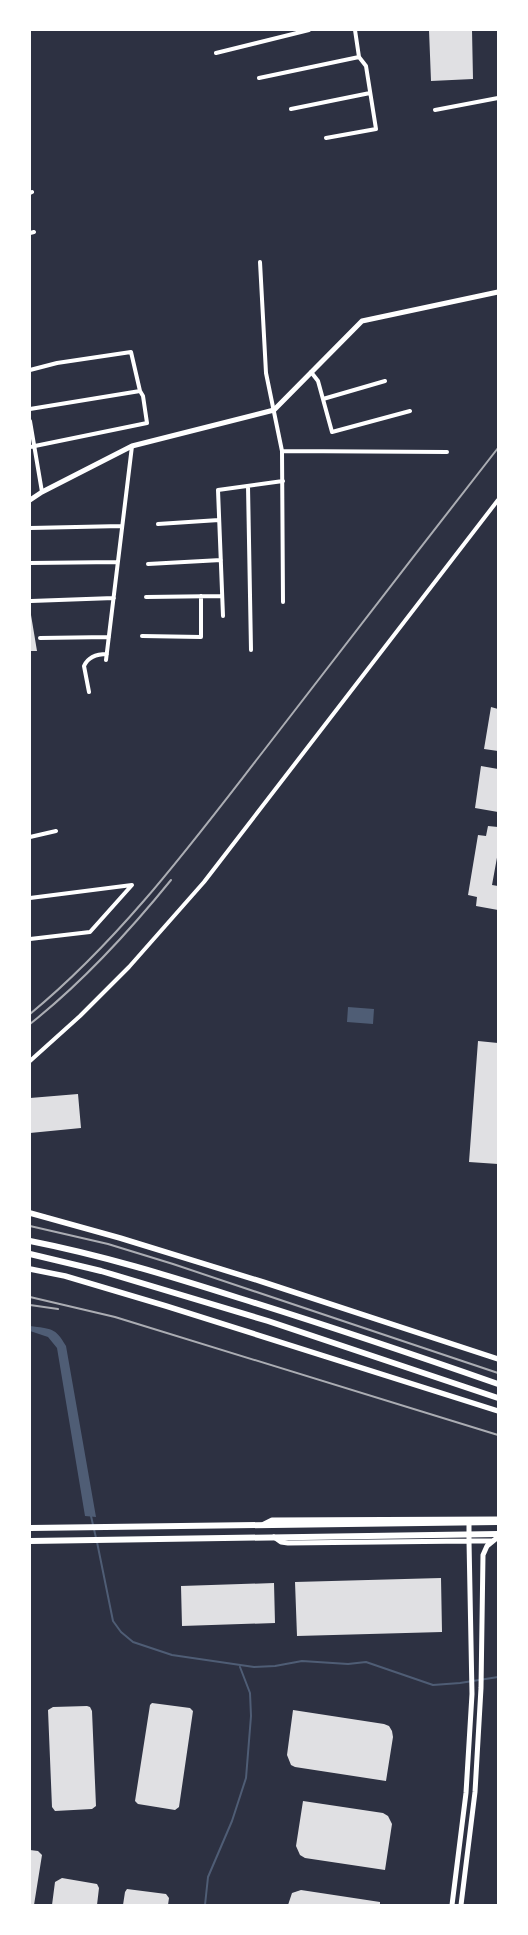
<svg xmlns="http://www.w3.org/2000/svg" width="528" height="1935" font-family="Barlow,sans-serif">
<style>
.water{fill:#4f5d75}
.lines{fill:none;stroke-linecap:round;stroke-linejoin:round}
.stream{stroke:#4f5d75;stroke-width:2}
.building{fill:#e0e0e3}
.minor{stroke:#fff;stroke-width:4}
.tertiary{stroke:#fff;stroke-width:5}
.secondary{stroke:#fff;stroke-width:5.5}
.primary{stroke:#fff;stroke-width:6}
.trunk{stroke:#fff;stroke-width:6}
.rail{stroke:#abadb3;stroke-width:2}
</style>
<rect width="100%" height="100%" fill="#2d3142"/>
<path class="water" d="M348 1007 374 1009 373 1024 347 1022Z
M30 1326C51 1329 55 1327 66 1346L96 1517 85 1516 57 1348 48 1337 30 1331Z"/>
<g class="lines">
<path class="stream" d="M91 1516 96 1538
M97 1542 113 1621 121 1632 133 1642 172 1655 254 1667 275 1666 302 1661 348 1664 366 1662 433 1685 460 1683 498 1677
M205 1905 208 1877 232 1821 246 1778 251 1716 250 1693 240 1667"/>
</g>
<path class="building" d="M429 30H472L473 79 431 81Z
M30 615H31L37 651H30Z
M491 707 498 709V751L484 749Z
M481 766 498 769V812L475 808Z
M488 826 498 827V852L492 885 498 886V910L476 906 477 897 468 895 478 835 486 836Z
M478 1041 498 1043V1164L469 1162Z
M78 1094 81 1128 30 1133V1098Z
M441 1578 442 1632 297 1636 295 1582Z
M274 1583 275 1623 182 1626 181 1586Z
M152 1703 190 1708 193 1711 179 1807 175 1810 138 1804 135 1801 150 1705Z
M87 1706 90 1707 92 1711 96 1806 92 1809 55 1811 52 1807 48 1710 53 1707Z
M293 1710 384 1724 389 1726 392 1731 393 1737 386 1781 295 1767 291 1765 287 1755Z
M303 1801 383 1813 388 1816 392 1824 385 1870 305 1858 300 1855 296 1846Z
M30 1850 38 1851 42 1855 34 1905H30Z
M62 1878 97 1884 99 1888 97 1905H52L55 1882Z
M127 1889 166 1894 169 1898 168 1905H123L125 1892Z
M301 1890 380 1902V1905H288L292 1893Z"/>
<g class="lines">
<path class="minor" d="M216 53 309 30
M259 78 359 57
M291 109 370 93
M435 110 498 98
M326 138 376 129 366 66 359 57 355 30
M30 193 32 192
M30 233 34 232
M260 262 266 373 282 451 283 602
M30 370 57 363 131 352 140 391 143 396 147 423 30 447
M311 372 318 381 332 432 410 411
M323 399 385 381
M30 409 140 391
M30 421 42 492
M282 451 447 452
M248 486 251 650
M158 524 219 520
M30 528 122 526
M30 563 118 562
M148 564 221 560
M146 597 222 596
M31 601 114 598
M223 616 218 490 283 481
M142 636 201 637V596
M40 638 109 637
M106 660 132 446
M89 692 84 666C88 657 98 654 107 654
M30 837 56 831
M30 898 132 885 90 932 30 939
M30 1061 80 1016 129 967 204 882 498 500"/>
<path class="tertiary" d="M30 500 42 492 132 446 274 410 362 321 498 292
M469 1521V1541H492
M264 1524 272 1520 498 1519
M274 1537 281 1542 288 1543 469 1541 472 1694 466 1793 452 1905
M461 1905 475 1792 481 1688 483 1555 487 1546 498 1537"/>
<path class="secondary" d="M30 1213 120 1238 263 1282 498 1359
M30 1269 65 1276 166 1306 498 1411"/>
<path class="primary" d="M30 1528 498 1522
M30 1541 498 1534"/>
<path class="trunk" d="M30 1241C101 1255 170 1276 239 1298 326 1325 412 1354 498 1384
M30 1254 101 1271 268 1321 498 1398"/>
<path class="rail" d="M30 1014C122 938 192 843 265 749 342 649 420 548 498 448
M30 1024C83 982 128 933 171 880
M30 1226 108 1244 173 1264 498 1373
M30 1297 115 1317 498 1435
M30 1305 58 1309"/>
</g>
<rect width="528" height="1935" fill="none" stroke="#ffffff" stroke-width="62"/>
</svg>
